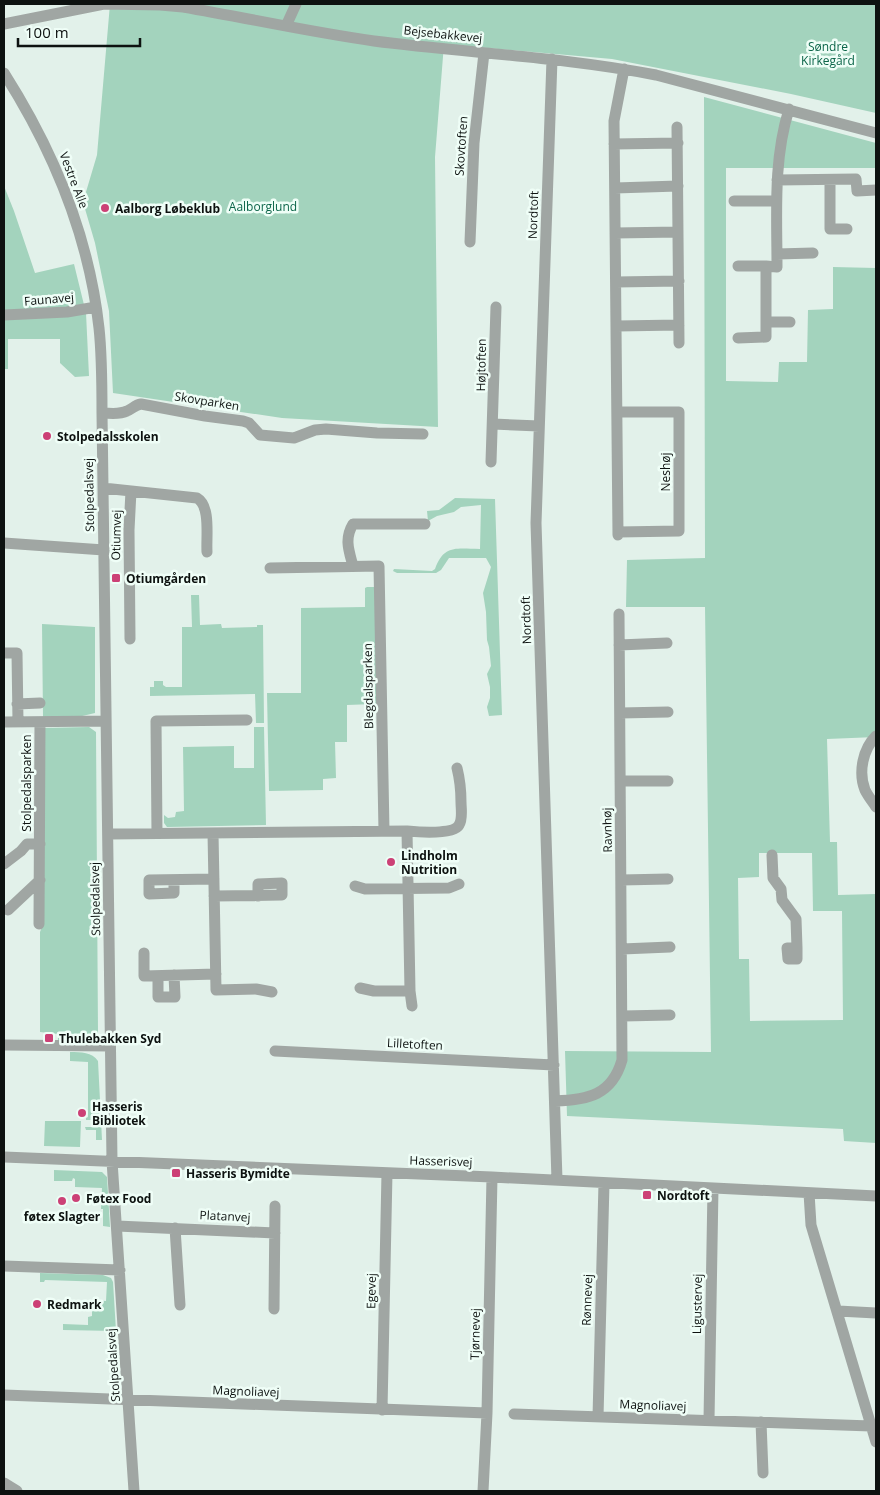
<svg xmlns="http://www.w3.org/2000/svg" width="880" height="1495" font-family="'Open Sans',sans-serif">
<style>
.green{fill:#a3d3bd;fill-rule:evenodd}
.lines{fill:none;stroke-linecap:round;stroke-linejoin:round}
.minor{stroke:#a0a6a3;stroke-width:11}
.poi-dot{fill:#cc4176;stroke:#effef7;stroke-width:2}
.labels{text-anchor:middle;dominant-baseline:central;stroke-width:5;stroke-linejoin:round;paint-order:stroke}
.street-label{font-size:12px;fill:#0d1210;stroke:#effef7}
.park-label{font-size:12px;fill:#0c6549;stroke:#effef7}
.poi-label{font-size:12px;font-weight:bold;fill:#0d1210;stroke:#effef7;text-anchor:start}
</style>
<rect width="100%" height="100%" fill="#e2f1ea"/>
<path class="green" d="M110 4H876V113L791 94 612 59 444 44 435 157 438 427 282 418 113 393 109 311 95 243 83 202 97 155Z
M704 97 876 143V168H726V381L778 382 779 362H807L808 310 833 309V267L876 268V737L827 739 830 842H837L838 895 876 894V1143L844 1141 843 1129 567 1116 565 1051 711 1052 705 607H626L627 560 705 558ZM759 853H812L813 911H842L843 1020 750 1021 749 959H739L738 878 759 877Z
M4 186 14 211 35 273 74 264 86 313 89 376 75 377 60 363V339H8V369H4Z
M455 498 495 499 502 715 489 716 487 707 490 698V687L487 674 491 666 489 647 487 640 486 612 483 593 491 567 486 558H449L441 570 436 573H397L393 571 394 569 432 571 435 569C444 544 457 549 480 549L481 505 461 507 454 512 437 516 428 521 427 511 439 510Z
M367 587H375L378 711H375L374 704 347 705V742H335L336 778 323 779V790L269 791 267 693H301V608L365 607V588Z
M191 595H199L200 625 221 624 222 628 257 627V625H263L264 723H256L255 694 150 696V687H154V681H163V685L166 687H182V627H192Z
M42 624 95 627V713L78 717H43Z
M89 727 96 732 98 1033 86 1041H58V1034L40 1032V932L44 922V728Z
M254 727H264L266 825 167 827 164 823V815L168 818 175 817 176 812 184 811 183 747 234 746V768H254Z
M70 1052C81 1052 92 1052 98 1061L102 1140H96V1130H86L85 1127H91V1120H86V1118L88 1117V1062L70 1061Z
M45 1121H81L80 1147 44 1146Z
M54 1170 102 1172 107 1177 110 1227 103 1226V1209H101L102 1188 75 1187V1179L73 1178 72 1181H54Z
M40 1273 103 1275 111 1278 113 1282 116 1331 63 1330V1324L88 1325V1317L92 1316V1300L106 1301 107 1282 45 1280 44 1282H40Z"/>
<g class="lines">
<path class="minor" d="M4 24 104 4 160 5 183 7C247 18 310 32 374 41 468 53 563 57 656 75L876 133
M286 26 296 4
M552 59 536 523 557 1180
M4 73C53 150 89 237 99 328 102 356 102 385 102 413L112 1161 134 1491
M677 127 679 343
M614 144 678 143
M777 180 856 179 857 191 876 190
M830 180V229H847
M615 188 678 186
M734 201H776
M615 233 678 232
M470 242 474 143 484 53
M777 254 813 253
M738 266H766
M616 282 679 281
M4 315 67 312 96 307
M766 322H790
M617 326 679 325
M738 338 766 337V266L777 267C777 213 773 161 789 109
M618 412H679V531L618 532
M102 413C110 413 119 415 127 411 132 409 135 405 141 404L205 416 243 421 249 423 260 435 294 438 315 430 326 429 377 433 423 434
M493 424 539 426
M491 462 496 307
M103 488 197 498C211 506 206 537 207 552
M618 535 614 121 624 69
M4 543 104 550
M353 566C349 551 344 539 353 524H425
M270 568 379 566 384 831
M130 639 129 530 131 491
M619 645 667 643
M4 653H17L18 722
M17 704 40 703
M620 713 668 712
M4 722 106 721
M876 736C863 749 858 772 865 790 868 796 872 801 876 807
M620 781H668
M407 831C418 832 454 835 459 825 463 819 461 809 461 802 461 790 460 780 457 768
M157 833 156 721 247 720
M213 833 216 990 256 989 272 992
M108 834 407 831 410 991 412 1006
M772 855 773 878 781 889 782 900 796 919 797 948H787L788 959H797V948
M4 864 21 851 27 844H40
M174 880V893L149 894V880L214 879
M621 880 668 879
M355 886 365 889 449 888 459 884
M214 896 282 895V883L258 884V896
M8 910 40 880
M39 924 40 722
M622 949 670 947
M144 953V976L216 974
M158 976V997H175L174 975
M360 988 374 991H410
M623 1016 670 1015
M4 1045 110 1046
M275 1051 554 1065
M555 1101C588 1100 612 1095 622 1060L619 614
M4 1157 492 1177 876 1196
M809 1193 811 1225 876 1442
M117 1226 275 1233
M175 1228 180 1305
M4 1266 120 1270
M274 1309 275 1206
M838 1311 876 1313
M4 1395 487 1413
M382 1410 387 1173
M514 1414 871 1426
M598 1417 604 1183
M709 1420 713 1188
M761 1422 763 1473
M4 1483 17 1491
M483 1491 487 1413 492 1177"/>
</g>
<g class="poi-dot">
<circle cx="105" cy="208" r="5"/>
<circle cx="47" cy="436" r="5"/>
<rect x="111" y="573" width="10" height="10" rx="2.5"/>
<circle cx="391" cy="862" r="5"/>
<rect x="44" y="1033" width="10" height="10" rx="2.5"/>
<circle cx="82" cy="1113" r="5"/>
<rect x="171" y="1168" width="10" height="10" rx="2.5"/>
<rect x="642" y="1190" width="10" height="10" rx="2.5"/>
<circle cx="76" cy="1198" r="5"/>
<circle cx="62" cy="1201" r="5"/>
<circle cx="37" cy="1304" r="5"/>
</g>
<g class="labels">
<g class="street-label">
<text transform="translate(443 34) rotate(6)">Bejsebakkevej</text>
<text transform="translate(461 146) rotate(-86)">Skovtoften</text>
<text transform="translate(74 180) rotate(69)">Vestre Alle</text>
<text transform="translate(533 215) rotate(-88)">Nordtoft</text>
<text transform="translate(49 299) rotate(-5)">Faunavej</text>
<text transform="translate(481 365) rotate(-89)">Højtoften</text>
<text transform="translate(207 401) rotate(9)">Skovparken</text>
<text transform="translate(665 472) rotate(-90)">Neshøj</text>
<text transform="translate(89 495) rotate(-91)">Stolpedalsvej</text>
<text transform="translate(116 535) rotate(-89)">Otiumvej</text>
<text transform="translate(526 620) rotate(-92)">Nordtoft</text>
<text transform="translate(368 686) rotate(-91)">Blegdalsparken</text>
<text transform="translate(26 783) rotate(-90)">Stolpedalsparken</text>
<text transform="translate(607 830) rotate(-91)">Ravnhøj</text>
<text transform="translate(95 899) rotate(-91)">Stolpedalsvej</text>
<text transform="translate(415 1044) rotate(3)">Lilletoften</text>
<text transform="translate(441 1161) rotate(2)">Hasserisvej</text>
<text transform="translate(225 1216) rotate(3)">Platanvej</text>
<text transform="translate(371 1291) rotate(-89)">Egevej</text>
<text transform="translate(587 1300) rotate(-88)">Rønnevej</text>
<text transform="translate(697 1304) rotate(-89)">Ligustervej</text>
<text transform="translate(475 1334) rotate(-89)">Tjørnevej</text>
<text transform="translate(113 1365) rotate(-94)">Stolpedalsvej</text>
<text transform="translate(246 1391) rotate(2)">Magnoliavej</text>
<text transform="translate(653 1405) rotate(2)">Magnoliavej</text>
</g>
<g class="park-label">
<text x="828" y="46">Søndre<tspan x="828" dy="14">Kirkegård</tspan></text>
<text x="263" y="206">Aalborglund</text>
</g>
<g class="poi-label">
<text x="115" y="208">Aalborg Løbeklub</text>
<text x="57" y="436">Stolpedalsskolen</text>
<text x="126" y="578">Otiumgården</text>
<text x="401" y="855">Lindholm<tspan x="401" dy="14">Nutrition</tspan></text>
<text x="59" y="1038">Thulebakken Syd</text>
<text x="92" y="1106">Hasseris<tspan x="92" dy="14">Bibliotek</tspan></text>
<text x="186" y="1173">Hasseris Bymidte</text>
<text x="657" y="1195">Nordtoft</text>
<text x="86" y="1198">Føtex Food</text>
<text x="62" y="1216" text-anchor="middle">føtex Slagter</text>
<text x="47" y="1304">Redmark</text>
</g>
</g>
<rect width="880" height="1495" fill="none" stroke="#0d1210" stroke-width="10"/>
<path d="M18 38v8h122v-8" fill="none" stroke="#0d1210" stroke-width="2.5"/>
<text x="25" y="38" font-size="15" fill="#0d1210" stroke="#effef7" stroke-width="4" paint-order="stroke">100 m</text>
</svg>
